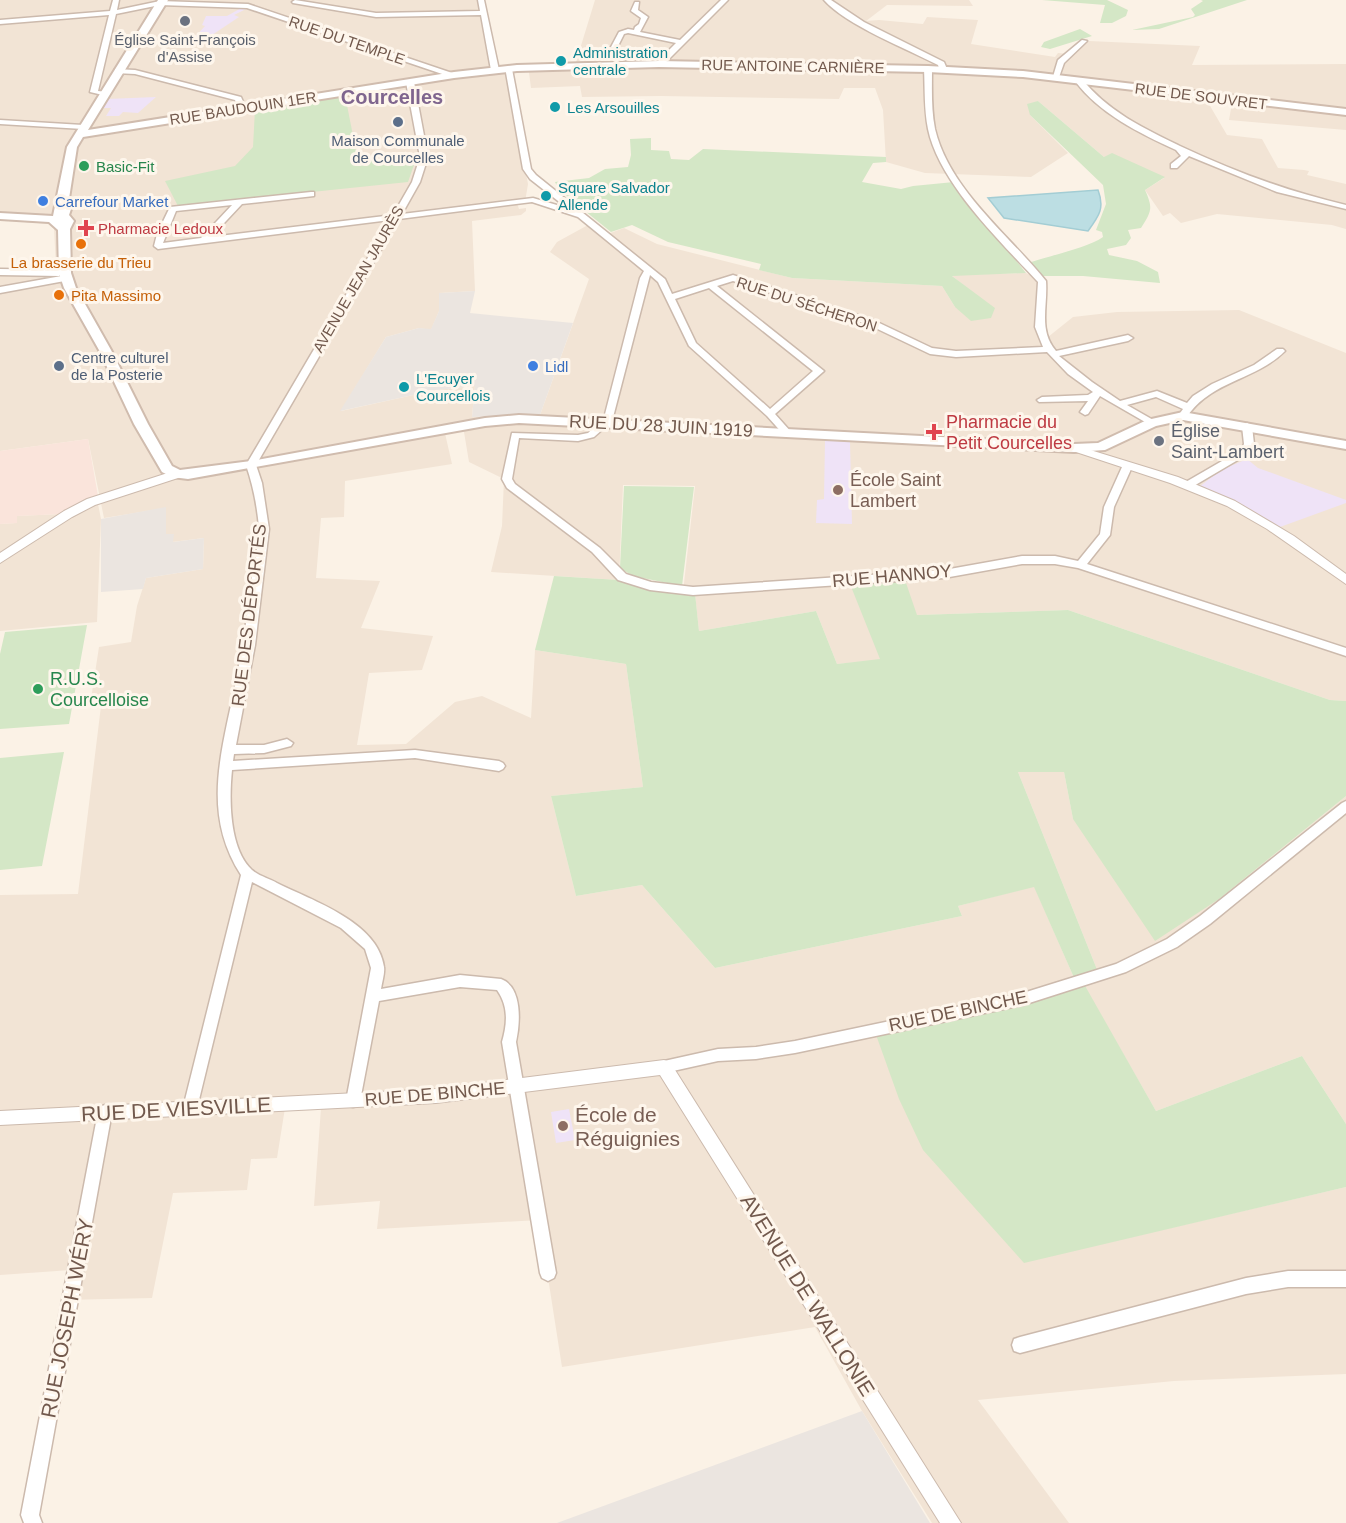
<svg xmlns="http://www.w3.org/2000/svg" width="1346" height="1523" font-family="Helvetica,sans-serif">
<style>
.residential{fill:#f2e4d5}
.commercial{fill:#fae4db}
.industrial{fill:#ebe5e0}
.education{fill:#efe3f7}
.green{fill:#d4e7c6}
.water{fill:#bcdee3;stroke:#a3cdd4;stroke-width:1.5}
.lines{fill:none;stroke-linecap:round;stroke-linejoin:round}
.minor-casing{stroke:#ccbaad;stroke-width:3}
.tertiary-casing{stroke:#ccbaad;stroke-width:2}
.secondary-casing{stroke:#d0bcae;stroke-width:4}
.minor{fill:#fff;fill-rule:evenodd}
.tertiary{fill:#fff;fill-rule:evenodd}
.secondary{fill:#fff;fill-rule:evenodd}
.worship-dot{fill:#6b7280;stroke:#fef6ec;stroke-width:2}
.culture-dot{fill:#0f9aa8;stroke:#fef6ec;stroke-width:2}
.service-dot{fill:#5c6f8a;stroke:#fef6ec;stroke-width:2}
.leisure-dot{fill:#2e9e5b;stroke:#fef6ec;stroke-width:2}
.shop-dot{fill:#3f7fe0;stroke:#fef6ec;stroke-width:2}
.health-dot{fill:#e0444e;stroke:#fef6ec;stroke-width:2}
.food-dot{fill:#e8710a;stroke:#fef6ec;stroke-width:2}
.education-dot{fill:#8d6e63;stroke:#fef6ec;stroke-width:2}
.labels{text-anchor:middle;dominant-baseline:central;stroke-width:6;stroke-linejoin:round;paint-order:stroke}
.far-worship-label{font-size:15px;fill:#5b616d;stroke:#fef6ec}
.far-street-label{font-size:15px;fill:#72594d;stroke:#fef6ec}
.far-culture-label{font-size:15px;fill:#0d838f;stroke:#fef6ec;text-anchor:start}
.far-service-label{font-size:15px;fill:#4e5e75;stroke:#fef6ec}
.far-leisure-label{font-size:15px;fill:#27864d;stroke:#fef6ec;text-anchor:start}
.far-shop-label{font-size:15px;fill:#366cbe;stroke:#fef6ec;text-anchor:start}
.far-health-label{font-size:15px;fill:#be3a42;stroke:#fef6ec;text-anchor:start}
.far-food-label{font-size:15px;fill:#c56008;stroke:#fef6ec}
.health-label{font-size:18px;fill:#be3a42;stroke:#fef6ec;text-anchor:start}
.street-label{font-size:18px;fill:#72594d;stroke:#fef6ec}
.worship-label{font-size:18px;fill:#5b616d;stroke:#fef6ec;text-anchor:start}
.education-label{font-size:18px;fill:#785e54;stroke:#fef6ec;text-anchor:start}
.leisure-label{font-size:18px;fill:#27864d;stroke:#fef6ec;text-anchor:start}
.far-district-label{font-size:20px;font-weight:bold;fill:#7f658e;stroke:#fef6ec}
.near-street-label{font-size:21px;fill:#72594d;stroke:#fef6ec}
.near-education-label{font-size:21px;fill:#785e54;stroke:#fef6ec;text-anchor:start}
</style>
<rect width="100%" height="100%" fill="#fbf2e6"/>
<path class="residential" d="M0 0H478L491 69 507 72 528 184 525 202 517 203 519 209 526 208V211L521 215 472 221 475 291 439 293V311L431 330 419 328 386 337 341 411 436 390 475 386 472 417 540 415 589 279 550 252 557 242 588 225 602 236 624 228 657 244 792 278 942 286 955 307 966 287 951 275 1026 273 1044 282 1042 325 1050 346 1048 337 1073 317 1117 312 1239 310 1346 353V701L1330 700 1068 610 917 615 880 660 837 664 816 611 699 631 695 594 683 592 695 486 623 485 619 580 491 572 502 526 504 479 469 462 463 426 444 429 452 464 345 481 344 517 321 518 316 578 380 581 361 628 433 636 422 670 369 673 357 745 406 744 455 702 482 696 531 718 535 650 626 664 643 787 551 796 576 896 642 885 715 968 962 916 958 906 1034 886 1075 980 1098 972 1018 772H1064L1073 819 1219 899 1346 796V1124L1302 1056 1156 1111 1083 984 1024 1262 1346 1187V1374L1174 1381 978 1400 1069 1523H932L862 1411 815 1327 562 1367 539 1220 377 1229 380 1201 314 1206 321 1108H285L277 1158 251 1159 247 1190 173 1193 152 1298 64 1300 71 1270 0 1275V895L78 894 101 706 91 699 99 647 131 642 137 606 146 578 203 569 204 538 172 542 166 535V508L104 518 88 439 0 451V269L46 271 56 267 54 228 50 224 0 220Z
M595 0H969L973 6 887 5 866 21 879 20 923 24 927 17 978 20 971 44 1055 57 1058 53 1070 54 1089 41 1200 46 1192 65 1346 64V130L1229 120 1232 103 1206 99 1227 135 1262 139 1278 168 1304 170 1309 171 1307 175 1346 184V229L1332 225 1217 214 1181 223 1170 213 1163 216 1145 190 1164 178 1104 157 1038 101 1030 115 1068 153 1031 177 925 173 886 162 883 110 875 88H844L839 99 661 96 582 97 580 86 531 88 528 65 576 62Z
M98 504 101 519 97 622 0 631V524L16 523V516L62 514Z"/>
<path class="commercial" d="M88 439 99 502 62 514 17 516V523L0 524V451Z"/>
<path class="industrial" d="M475 291 470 313 573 323 540 415 472 417 475 386 436 390 340 411 386 337 419 328 431 329 439 311V293Z
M166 507V534H174L173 542 204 538 203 569 146 578 143 589 101 592V519Z
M862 1411 930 1523H557Z"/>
<path class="education" d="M243 7 248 8 234 15 239 17 206 39 195 37 205 26 202 25 206 16H227Z
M156 97 138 113 123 112 119 116H106L111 108H102L107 99Z
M825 440 850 442 852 524 816 523 817 500 824 499Z
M1247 459 1258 468 1346 500V503L1280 527 1199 487 1221 470Z
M569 1109 575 1140 556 1143 551 1112Z"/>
<path class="green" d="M1042 0H1107L1128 10 1126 16 1112 23H1100L1105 5Z
M1201 0H1247L1159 29 1132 30 1193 17 1195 15 1191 9 1203 1Z
M1080 29 1092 36 1050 49 1041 47 1044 42Z
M345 95 358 161 417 156 408 182 178 206 165 181 235 166 253 147 255 109Z
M1038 101 1104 157 1112 153 1165 177 1145 190C1153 208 1152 211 1141 228L1128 230 1131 238 1126 245 1107 249 1109 255 1137 261 1158 272 1160 283 1083 276H1043L1031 262C1050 256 1089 247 1103 237L1102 232 1096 230 1106 204 1103 185 1030 115 1027 104Z
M651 138V150L669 151 671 159 689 160 703 149 886 157V162L873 163 862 182 901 189 913 186 954 182 1026 273 952 276 995 308 991 318 971 321 955 307 942 286 792 278 759 270 761 264 668 242 632 225 611 232 559 190 555 182 589 178 605 169 628 167 631 155 630 139Z
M624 486 694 487 682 586 633 576 620 568Z
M554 576 619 580 695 593 699 631 816 611 837 664 880 659 850 584 905 580 917 615 1068 610 1330 700 1346 701V796L1219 899 1155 941 1073 819 1064 772H1018L1098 972 1075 980 1034 887 958 906 962 916 715 968 642 885 576 896 551 796 643 787 626 664 535 650Z
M87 625 69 724 0 729V654L5 632Z
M64 752 42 866 0 870V758Z
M1084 984 1156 1111 1302 1056 1346 1124V1187L1024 1263 923 1150 899 1099 875 1032Z"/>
<path class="water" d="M1098 190C1105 208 1099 216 1088 231L1004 218 988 198Z"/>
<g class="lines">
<g class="minor-casing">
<path id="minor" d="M113 0H119L117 10 160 1 248 4 458 75 451 77 247 8 160 5 116 14 98 91 107 92V96L90 92 109 15 0 24V20L110 11Z
M295 0 376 13 480 11 478 0H484L499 70 495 72 491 70 481 15 376 17 293 3 292 2Z
M721 0H728L662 66 655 64 676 43 628 33 624 34 617 48 611 47 619 32 628 29 634 30 635 27 639 24 641 18 631 11 635 2H639L638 10 648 17 640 32 680 40Z
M824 0H831L864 22 944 62 947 69 940 71 938 65C907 49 846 25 824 0Z
M1082 40 1087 41 1064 63 1058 80H1052L1058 60Z
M505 67 512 69 531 169 536 175 665 279 672 294 733 275 873 320 932 348 956 351 1043 347 1035 327 1038 282C1001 242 939 183 928 129 924 109 925 89 924 69L928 67 932 69C932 89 931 109 935 129 949 189 1009 235 1046 281 1048 306 1038 330 1056 351L1128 335 1133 338 1128 341 1059 356 1092 382 1120 401 1157 391 1187 403 1193 396 1212 384 1254 365 1277 349H1283L1285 351C1255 381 1211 380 1186 418L1183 419 1178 416 1183 409 1156 397 1127 405 1155 421V425L1152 426 1100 396 1088 414 1085 415 1080 412 1088 401 1039 402 1037 400 1042 397 1088 395 1093 392 1068 374 1047 352 956 357 930 354 867 324 733 281 717 286 824 371 775 414 792 433 787 436 784 435 767 416 689 346 658 282 650 275 612 421 594 437 578 441 519 438 512 479 515 484 600 548 626 574 651 582 693 587 944 570 1022 556H1055L1078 561 1100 534 1104 507 1122 467 1127 464 1132 467 1114 507 1110 535 1087 564 1346 648V656L1078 568 1055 564H1022L944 578 693 595 650 590 618 580 592 552 507 488 502 479 512 433 578 435 588 433 604 418 640 278 644 271 578 217 532 202 399 219 256 465 262 483 269 529 255 645 236 745H264L287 739 293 743 291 746 264 753 234 754 233 761 415 750 499 761 503 763 505 766 503 769 499 771 415 758 232 770C229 799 229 849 252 870 259 876 270 879 277 883 313 901 378 922 384 967 385 973 382 982 381 989L460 975 501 979C523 987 520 1024 516 1042L556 1273 554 1278 548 1281 542 1278 540 1273 502 1042C507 1024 509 1007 497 990L460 987 379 1001 360 1101 358 1106 353 1107 348 1106 346 1101 371 968 365 949 341 928 252 882 197 1108 195 1113 190 1115 185 1113 183 1108 241 875C200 812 223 748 236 681 243 646 248 612 252 577 255 561 259 543 259 527 257 506 253 485 246 465L390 220 158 249 154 246 157 234 170 207 311 192H314V196L242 204 211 237 393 215 412 182 420 157 406 82 410 80 414 82 428 157 420 182 402 214 533 198 567 208 530 179 523 169ZM232 205 201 238 163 243 176 211ZM709 288 813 371 770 409 696 343 675 299Z
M115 69 135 70 241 97 246 108 239 110 235 100 135 74 115 73Z
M1076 79H1082C1107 111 1145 129 1180 146 1235 172 1287 191 1346 205V209L1277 192 1189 156 1177 168H1171V164L1181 156 1176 150C1139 133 1100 114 1075 81Z
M0 120 83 125 87 127 83 129 0 124Z
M0 269 59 270 63 273 59 276 0 275Z
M67 275 71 278 70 280 0 293V287Z
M1247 423 1252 426 1254 444 1248 454 1192 487H1184V483L1241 450 1244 444 1242 426Z
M1346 801V813L1210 924 1177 947 1126 972 1023 1005 795 1053 756 1059 718 1061 664 1073 659 1071 657 1067 659 1063 664 1061 718 1049 756 1047 795 1041 1023 993 1116 964 1167 939 1200 916 1342 803Z
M105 1105 110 1107 112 1112 39 1515 42 1523H24L21 1515 98 1112 100 1107Z
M1288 1271H1346V1287H1288L1246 1294 1020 1353 1014 1351 1012 1345 1014 1339 1020 1337 1246 1278Z"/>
</g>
<g class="tertiary-casing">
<path id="tertiary" d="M1074 445 1178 477 1235 501 1294 536 1346 574V584L1267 529 1227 506 1170 483 1070 450V446Z
M177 470 181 471V477L95 505 72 517 0 563V553L64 511 87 499Z
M664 1060 670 1062 961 1523H940L660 1075 436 1103 0 1125V1111L436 1089Z"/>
</g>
<g class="secondary-casing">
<path id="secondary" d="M158 0H168L88 130 454 72 517 65 659 61 928 66 1023 71 1346 109V115L1023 77 928 72 659 67 517 71 454 78 83 137 77 147 68 205 71 209 69 215 74 221 70 229 71 273 76 288 111 350 148 424 172 466 180 470 251 461 485 418 519 415 1074 444 1098 443 1147 420 1183 412 1346 441V449L1183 420 1156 426 1105 450 1074 452 519 423 485 426 188 479 172 477 162 472 134 424 99 350 64 288 59 273 58 230 49 222 0 219V213L53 216 67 147Z"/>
</g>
<use href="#minor" class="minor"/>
<use href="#tertiary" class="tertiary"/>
<use href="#secondary" class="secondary"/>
</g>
<g class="worship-dot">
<circle cx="185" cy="21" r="6"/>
<circle cx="1159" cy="441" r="6"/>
</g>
<g class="culture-dot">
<circle cx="561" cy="61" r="6"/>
<circle cx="555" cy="107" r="6"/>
<circle cx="546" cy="196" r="6"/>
<circle cx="404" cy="387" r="6"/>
</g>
<g class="service-dot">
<circle cx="398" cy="122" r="6"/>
<circle cx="59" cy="366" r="6"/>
</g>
<g class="leisure-dot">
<circle cx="84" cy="166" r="6"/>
<circle cx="38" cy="689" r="6"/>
</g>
<g class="shop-dot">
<circle cx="43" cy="201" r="6"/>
<circle cx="533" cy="366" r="6"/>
</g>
<g class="health-dot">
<path d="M83 219h6v6h6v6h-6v6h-6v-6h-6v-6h6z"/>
<path d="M931 423h6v6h6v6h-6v6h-6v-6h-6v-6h6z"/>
</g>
<g class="food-dot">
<circle cx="81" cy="244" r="6"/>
<circle cx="59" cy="295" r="6"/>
</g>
<g class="education-dot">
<circle cx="838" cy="490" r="6"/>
<circle cx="563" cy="1126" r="6"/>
</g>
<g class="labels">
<g class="far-worship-label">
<text x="185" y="39">Église Saint-François<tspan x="185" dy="17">d'Assise</tspan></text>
</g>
<g class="far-street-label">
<text transform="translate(347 40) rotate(19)">RUE DU TEMPLE</text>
<text transform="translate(793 66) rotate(1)">RUE ANTOINE CARNIÈRE</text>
<text transform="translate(1201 96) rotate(7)">RUE DE SOUVRET</text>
<text transform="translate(243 108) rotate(-9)">RUE BAUDOUIN 1ER</text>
<text transform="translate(358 279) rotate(-60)">AVENUE JEAN JAURÈS</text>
<text transform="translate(807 304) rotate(18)">RUE DU SÉCHERON</text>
</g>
<g class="far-culture-label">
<text x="573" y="52">Administration<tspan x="573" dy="17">centrale</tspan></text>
<text x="567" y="107">Les Arsouilles</text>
<text x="558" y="187">Square Salvador<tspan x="558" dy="17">Allende</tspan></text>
<text x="416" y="378">L'Ecuyer<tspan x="416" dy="17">Courcellois</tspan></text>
</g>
<g class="far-service-label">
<text x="398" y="140">Maison Communale<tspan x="398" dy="17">de Courcelles</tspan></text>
<text x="71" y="357" text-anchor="start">Centre culturel<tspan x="71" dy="17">de la Posterie</tspan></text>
</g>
<g class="far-leisure-label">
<text x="96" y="166">Basic-Fit</text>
</g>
<g class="far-shop-label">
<text x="55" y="201">Carrefour Market</text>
<text x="545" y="366">Lidl</text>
</g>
<g class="far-health-label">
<text x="98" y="228">Pharmacie Ledoux</text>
</g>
<g class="far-food-label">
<text x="81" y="262">La brasserie du Trieu</text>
<text x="71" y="295" text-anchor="start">Pita Massimo</text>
</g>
<g class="health-label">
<text x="946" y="422">Pharmacie du<tspan x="946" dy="21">Petit Courcelles</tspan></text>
</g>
<g class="street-label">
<text transform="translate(661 426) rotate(3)">RUE DU 28 JUIN 1919</text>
<text transform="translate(892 576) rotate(-5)">RUE HANNOY</text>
<text transform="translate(249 615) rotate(-83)">RUE DES DÉPORTÉS</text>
<text transform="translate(958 1011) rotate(-12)">RUE DE BINCHE</text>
<text transform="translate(435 1094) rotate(-5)">RUE DE BINCHE</text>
</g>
<g class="worship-label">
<text x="1171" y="431">Église<tspan x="1171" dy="21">Saint-Lambert</tspan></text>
</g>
<g class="education-label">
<text x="850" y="480">École Saint<tspan x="850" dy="21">Lambert</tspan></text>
</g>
<g class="leisure-label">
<text x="50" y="679">R.U.S.<tspan x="50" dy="21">Courcelloise</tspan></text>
</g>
<g class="far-district-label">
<text x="392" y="97">Courcelles</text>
</g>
<g class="near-street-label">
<text transform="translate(176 1109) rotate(-3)">RUE DE VIESVILLE</text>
<text transform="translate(808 1295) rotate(58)">AVENUE DE WALLONIE</text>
<text transform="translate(67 1318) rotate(-79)">RUE JOSEPH WÉRY</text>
</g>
<g class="near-education-label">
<text x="575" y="1114">École de<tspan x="575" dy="24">Réguignies</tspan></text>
</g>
</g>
</svg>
